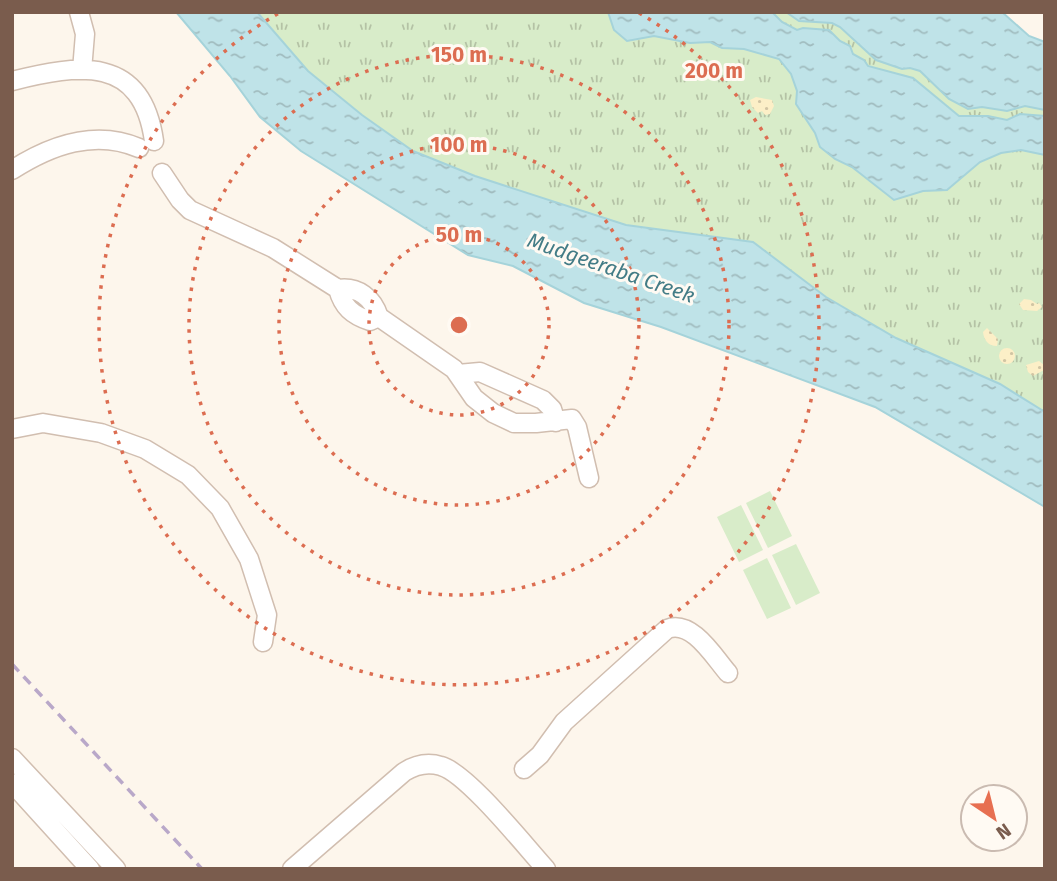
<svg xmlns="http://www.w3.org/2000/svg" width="1057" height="881" font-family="'Fira Sans',sans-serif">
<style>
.grass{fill:url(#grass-tufts)}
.sand{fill:url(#sand-dots)}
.park{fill:#d8ecc9}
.water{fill:url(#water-ripples);stroke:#a5d3da;stroke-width:2}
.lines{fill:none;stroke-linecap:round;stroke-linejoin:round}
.minor-casing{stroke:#d1beb0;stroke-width:21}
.minor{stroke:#fff;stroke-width:18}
.rail{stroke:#b9a8c9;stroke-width:3.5;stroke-dasharray:10 7;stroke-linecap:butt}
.ring{fill:none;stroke:#dc6d51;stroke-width:3.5;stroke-dasharray:3.5 7}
.labels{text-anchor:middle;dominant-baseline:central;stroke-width:6;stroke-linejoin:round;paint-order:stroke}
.water-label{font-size:21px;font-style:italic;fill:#437c86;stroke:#fffaf3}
.centre{fill:#dc6d51;stroke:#fffaf3;stroke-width:3.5}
.ring-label{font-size:21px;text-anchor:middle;font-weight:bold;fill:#dc6d51;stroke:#fffaf3;stroke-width:6;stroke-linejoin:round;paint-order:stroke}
</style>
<defs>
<pattern id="grass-tufts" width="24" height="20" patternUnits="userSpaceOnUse" patternTransform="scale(1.75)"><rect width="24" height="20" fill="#d8ecc9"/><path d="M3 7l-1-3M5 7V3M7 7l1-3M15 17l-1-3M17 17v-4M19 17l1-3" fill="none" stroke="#b4c2a5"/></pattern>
<pattern id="sand-dots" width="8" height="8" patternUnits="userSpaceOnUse" patternTransform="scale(1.75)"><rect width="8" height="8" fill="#fcefc7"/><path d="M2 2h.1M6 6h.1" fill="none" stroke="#d1c5a4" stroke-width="1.8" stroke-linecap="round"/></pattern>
<pattern id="water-ripples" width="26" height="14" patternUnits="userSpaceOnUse" patternTransform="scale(1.75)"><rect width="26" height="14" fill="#bfe3e8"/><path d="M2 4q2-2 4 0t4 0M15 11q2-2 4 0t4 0" fill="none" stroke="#a0bbbe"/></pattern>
</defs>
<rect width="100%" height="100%" fill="#fdf6ec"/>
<path class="grass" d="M257 12H911L1045 70V412L1000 384 896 338 826 297 753 242 626 225 475 176 413 151 362 115 308 71Z"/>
<path class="sand" d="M756 97 772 100 774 106 770 114 765 115 762 111 758 113 752 107 750 100Z
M1024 299 1031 300 1037 304 1039 303 1042 307 1037 311 1023 310 1019 304Z
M987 328 998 339 997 346C988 346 984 340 983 332Z
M999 356a8 8 0 1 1 16 0a8 8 0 1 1-16 0Z
M1039 361 1044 365V370L1033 376 1028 372 1026 365Z"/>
<path class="park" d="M770 491 792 536 768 548 746 503Z
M741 505 763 550 739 562 717 517Z
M796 544 820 593 796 605 772 555Z
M767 558 791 608 767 619 743 570Z"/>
<path class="water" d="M176 12H257L308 71 362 115 413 151 475 176 626 225 753 242 826 297 896 338 1000 384 1045 412V507L875 407 661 327 584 303 513 266 468 255 301 151 260 117 230 76Z
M608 12H772L782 22 797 30 803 28 829 30 840 41 850 46 853 54 864 60 868 66 913 78 959 116H988L1007 120 1020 114 1045 116V155L1021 150 1001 153 980 162 947 190 923 191 894 200 852 167 835 159 820 147 815 133 796 104 797 91 791 74 779 59 744 49 722 48 710 42 690 43 654 36 627 41 614 30Z
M786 12H1002L1029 36 1045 42V110L1025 106 1007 111 982 107 968 109 949 99 920 71 910 68 902 69 876 60 840 27 832 23 799 21Z"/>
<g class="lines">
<g class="minor-casing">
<path id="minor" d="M79 12 85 34 82 70
M12 81C79 64 142 55 154 141
M12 170C51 145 95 129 139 148
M162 173 180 200 190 210 273 248 338 289C358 286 373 298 379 317L454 369 474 398 493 413 514 423H536L572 419 577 427 589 478
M338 289C343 307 352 315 370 321L379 317
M458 374 480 372 543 400 552 409 556 422
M12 429 43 423 101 433 145 449 188 475 220 508 249 559 267 615 263 642
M12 758 116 869
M524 769 540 755 564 722 667 629C692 619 714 657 728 673
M12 783 90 869
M292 869 404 772C415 765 428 762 441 766 467 773 525 846 546 869"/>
</g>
<use href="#minor" class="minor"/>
<path class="rail" d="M12 664 202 869"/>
</g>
<g class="ring">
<circle cx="459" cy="325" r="90"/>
<circle cx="459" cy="325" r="180"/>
<circle cx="459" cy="325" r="270"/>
<path d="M639 13A360 360 0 1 1 279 13"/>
</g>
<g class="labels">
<g class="water-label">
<text transform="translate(611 268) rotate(19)">Mudgeeraba Creek</text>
</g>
</g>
<circle cx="459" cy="325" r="10" class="centre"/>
<g class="ring-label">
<text x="459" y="62">150 m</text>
<text x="714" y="78">200 m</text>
<text x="459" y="152">100 m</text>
<text x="459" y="242">50 m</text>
</g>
<rect width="1057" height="881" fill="none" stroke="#7a5c4d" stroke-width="28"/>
<g transform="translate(994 818) rotate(145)"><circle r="33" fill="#fffaf3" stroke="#cabbb1" stroke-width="2"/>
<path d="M0-5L12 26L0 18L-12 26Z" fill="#e76f51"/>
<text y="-10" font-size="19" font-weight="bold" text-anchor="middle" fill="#7a5c4d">N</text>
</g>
</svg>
